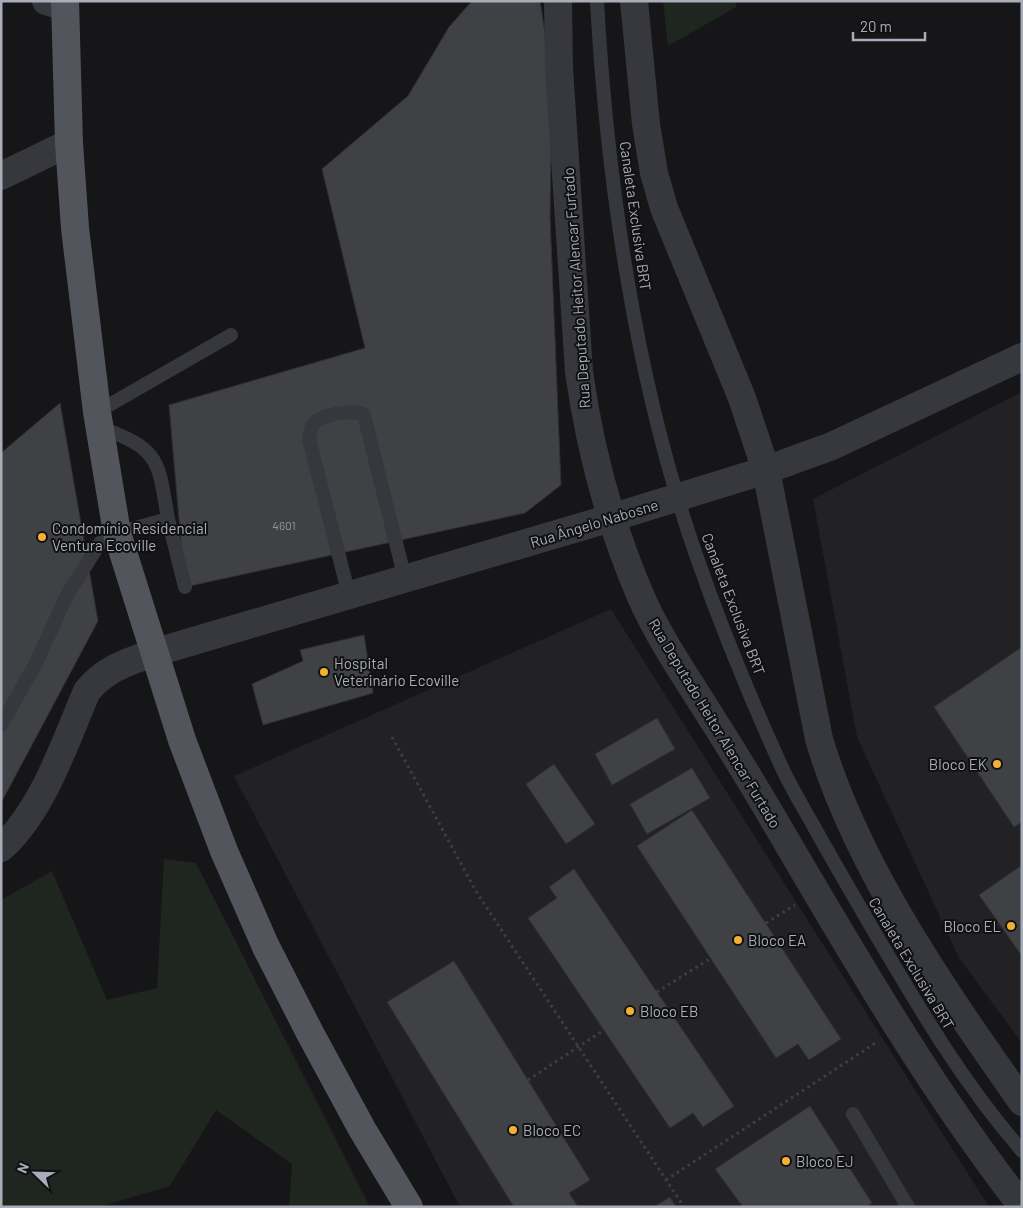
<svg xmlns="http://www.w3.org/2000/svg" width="1023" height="1208" font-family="Barlow,sans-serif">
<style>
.built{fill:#222225}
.green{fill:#1e261f}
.building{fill:#404145;stroke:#303034}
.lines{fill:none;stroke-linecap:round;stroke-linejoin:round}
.path{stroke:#3d3f44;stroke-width:3;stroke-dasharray:2.5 4;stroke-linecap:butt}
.service{stroke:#37383d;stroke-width:14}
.minor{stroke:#37383d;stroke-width:28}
.tertiary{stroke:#37383d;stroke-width:28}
.primary{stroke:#53555c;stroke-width:28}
.poi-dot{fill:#f2b134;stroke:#111113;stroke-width:2}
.labels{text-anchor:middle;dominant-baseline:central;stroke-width:4;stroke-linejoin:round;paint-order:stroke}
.number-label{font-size:12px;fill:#8e929b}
.street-label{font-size:15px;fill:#a8adb8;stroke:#111113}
.poi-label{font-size:15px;fill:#a8adb8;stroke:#111113;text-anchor:start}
</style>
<rect width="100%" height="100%" fill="#161618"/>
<path class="built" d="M1022 392V1043L959 958 857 737 813 499Z
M611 609 989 1207H460L234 776Z"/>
<path class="green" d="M663 1H736V7L668 46Z
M164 859 196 863 370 1207H289L292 1164 216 1110 170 1186 99 1207H1V900L52 871 107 1000 157 988Z"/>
<path class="building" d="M472 1H540L552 79 550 217 561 485 525 513 185 587 169 405 365 348 322 169 408 96 449 27Z
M60 403 98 621 1 803V453Z
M364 635 373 693 263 725 252 684 303 661 300 650Z
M1022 647V822L1014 827 934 707Z
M657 718 675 749 612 785 595 754Z
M554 764 595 824 566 844 526 784Z
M692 768 710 798 647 834 630 804Z
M692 810 841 1039 809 1060 798 1044 776 1058 637 846Z
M1022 865V956L979 895Z
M574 869 734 1106 703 1127 693 1113 670 1128 528 918 557 898 549 887Z
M454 961 590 1180 569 1193 578 1207H514L387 1002Z
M810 1106 872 1203 866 1207H743L715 1169Z
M670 1197 676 1207H654Z"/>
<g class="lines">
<path class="path" d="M392 737 477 893 684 1207
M766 923 795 905
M657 992 711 958
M528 1080 604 1030
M666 1180 877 1042"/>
<path class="service" d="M597 1C607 183 636 382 696 555 721 627 751 700 783 770 792 789 803 807 813 825 833 861 854 897 875 933 921 1011 963 1083 1022 1151
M97 412 231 335
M168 519 185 587
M349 595 309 439C310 434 311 427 314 423 323 414 353 409 364 415L405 579
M1 725 36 663 67 595 100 543 117 533 168 519C158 459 160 449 99 427
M853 1114 908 1207"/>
<path class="minor" d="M46 1 65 7
M1 176 69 143"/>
<path class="tertiary" d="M558 1 559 68 579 372C590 450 610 525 641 597 660 640 687 678 711 717 738 759 763 801 788 844 861 968 933 1092 1022 1206
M634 1 646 124 654 173 664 208 742 398 766 470 819 739C857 868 945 992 1022 1102
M1 848C43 811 65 742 87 691 105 669 127 662 153 653L611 518 766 470 832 446 1022 357"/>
<path class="primary" d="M65 1 69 143 75 228 97 412 117 533 182 740 224 851 266 947 310 1033 362 1129 409 1207"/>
</g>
<g class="poi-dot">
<circle cx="42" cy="537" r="5"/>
<circle cx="324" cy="672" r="5"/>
<circle cx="997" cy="764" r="5"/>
<circle cx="1011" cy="926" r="5"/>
<circle cx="738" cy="940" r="5"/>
<circle cx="630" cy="1011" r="5"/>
<circle cx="513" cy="1130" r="5"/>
<circle cx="786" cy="1161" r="5"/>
</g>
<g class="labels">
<g class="number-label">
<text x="284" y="525">4601</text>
</g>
<g class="street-label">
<text transform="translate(636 216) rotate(82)">Canaleta Exclusiva BRT</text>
<text transform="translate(576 288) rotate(-94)">Rua Deputado Heitor Alencar Furtado</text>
<text transform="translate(594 523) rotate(-17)">Rua Ângelo Nabosne</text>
<text transform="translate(734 604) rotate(69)">Canaleta Exclusiva BRT</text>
<text transform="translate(715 723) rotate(59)">Rua Deputado Heitor Alencar Furtado</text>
<text transform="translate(912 963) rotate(59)">Canaleta Exclusiva BRT</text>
</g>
<g class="poi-label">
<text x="52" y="528">Condomínio Residencial<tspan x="52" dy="17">Ventura Ecoville</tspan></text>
<text x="334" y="663">Hospital<tspan x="334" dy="17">Veterinário Ecoville</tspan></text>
<text x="987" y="764" text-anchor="end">Bloco EK</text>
<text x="1001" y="926" text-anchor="end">Bloco EL</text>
<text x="748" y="940">Bloco EA</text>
<text x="640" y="1011">Bloco EB</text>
<text x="523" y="1130">Bloco EC</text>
<text x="796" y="1161">Bloco EJ</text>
</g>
</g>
<rect width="1023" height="1208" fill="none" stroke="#a8adb8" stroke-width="5"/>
<g transform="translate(35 1173) rotate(293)" stroke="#111113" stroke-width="4" paint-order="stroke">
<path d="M0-4L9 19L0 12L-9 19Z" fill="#a8adb8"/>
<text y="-8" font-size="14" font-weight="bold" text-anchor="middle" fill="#a8adb8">N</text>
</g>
<path d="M853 32v8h72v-8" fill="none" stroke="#a8adb8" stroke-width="2.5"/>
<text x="860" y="32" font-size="15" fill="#a8adb8" stroke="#111113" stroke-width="4" paint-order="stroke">20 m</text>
</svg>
